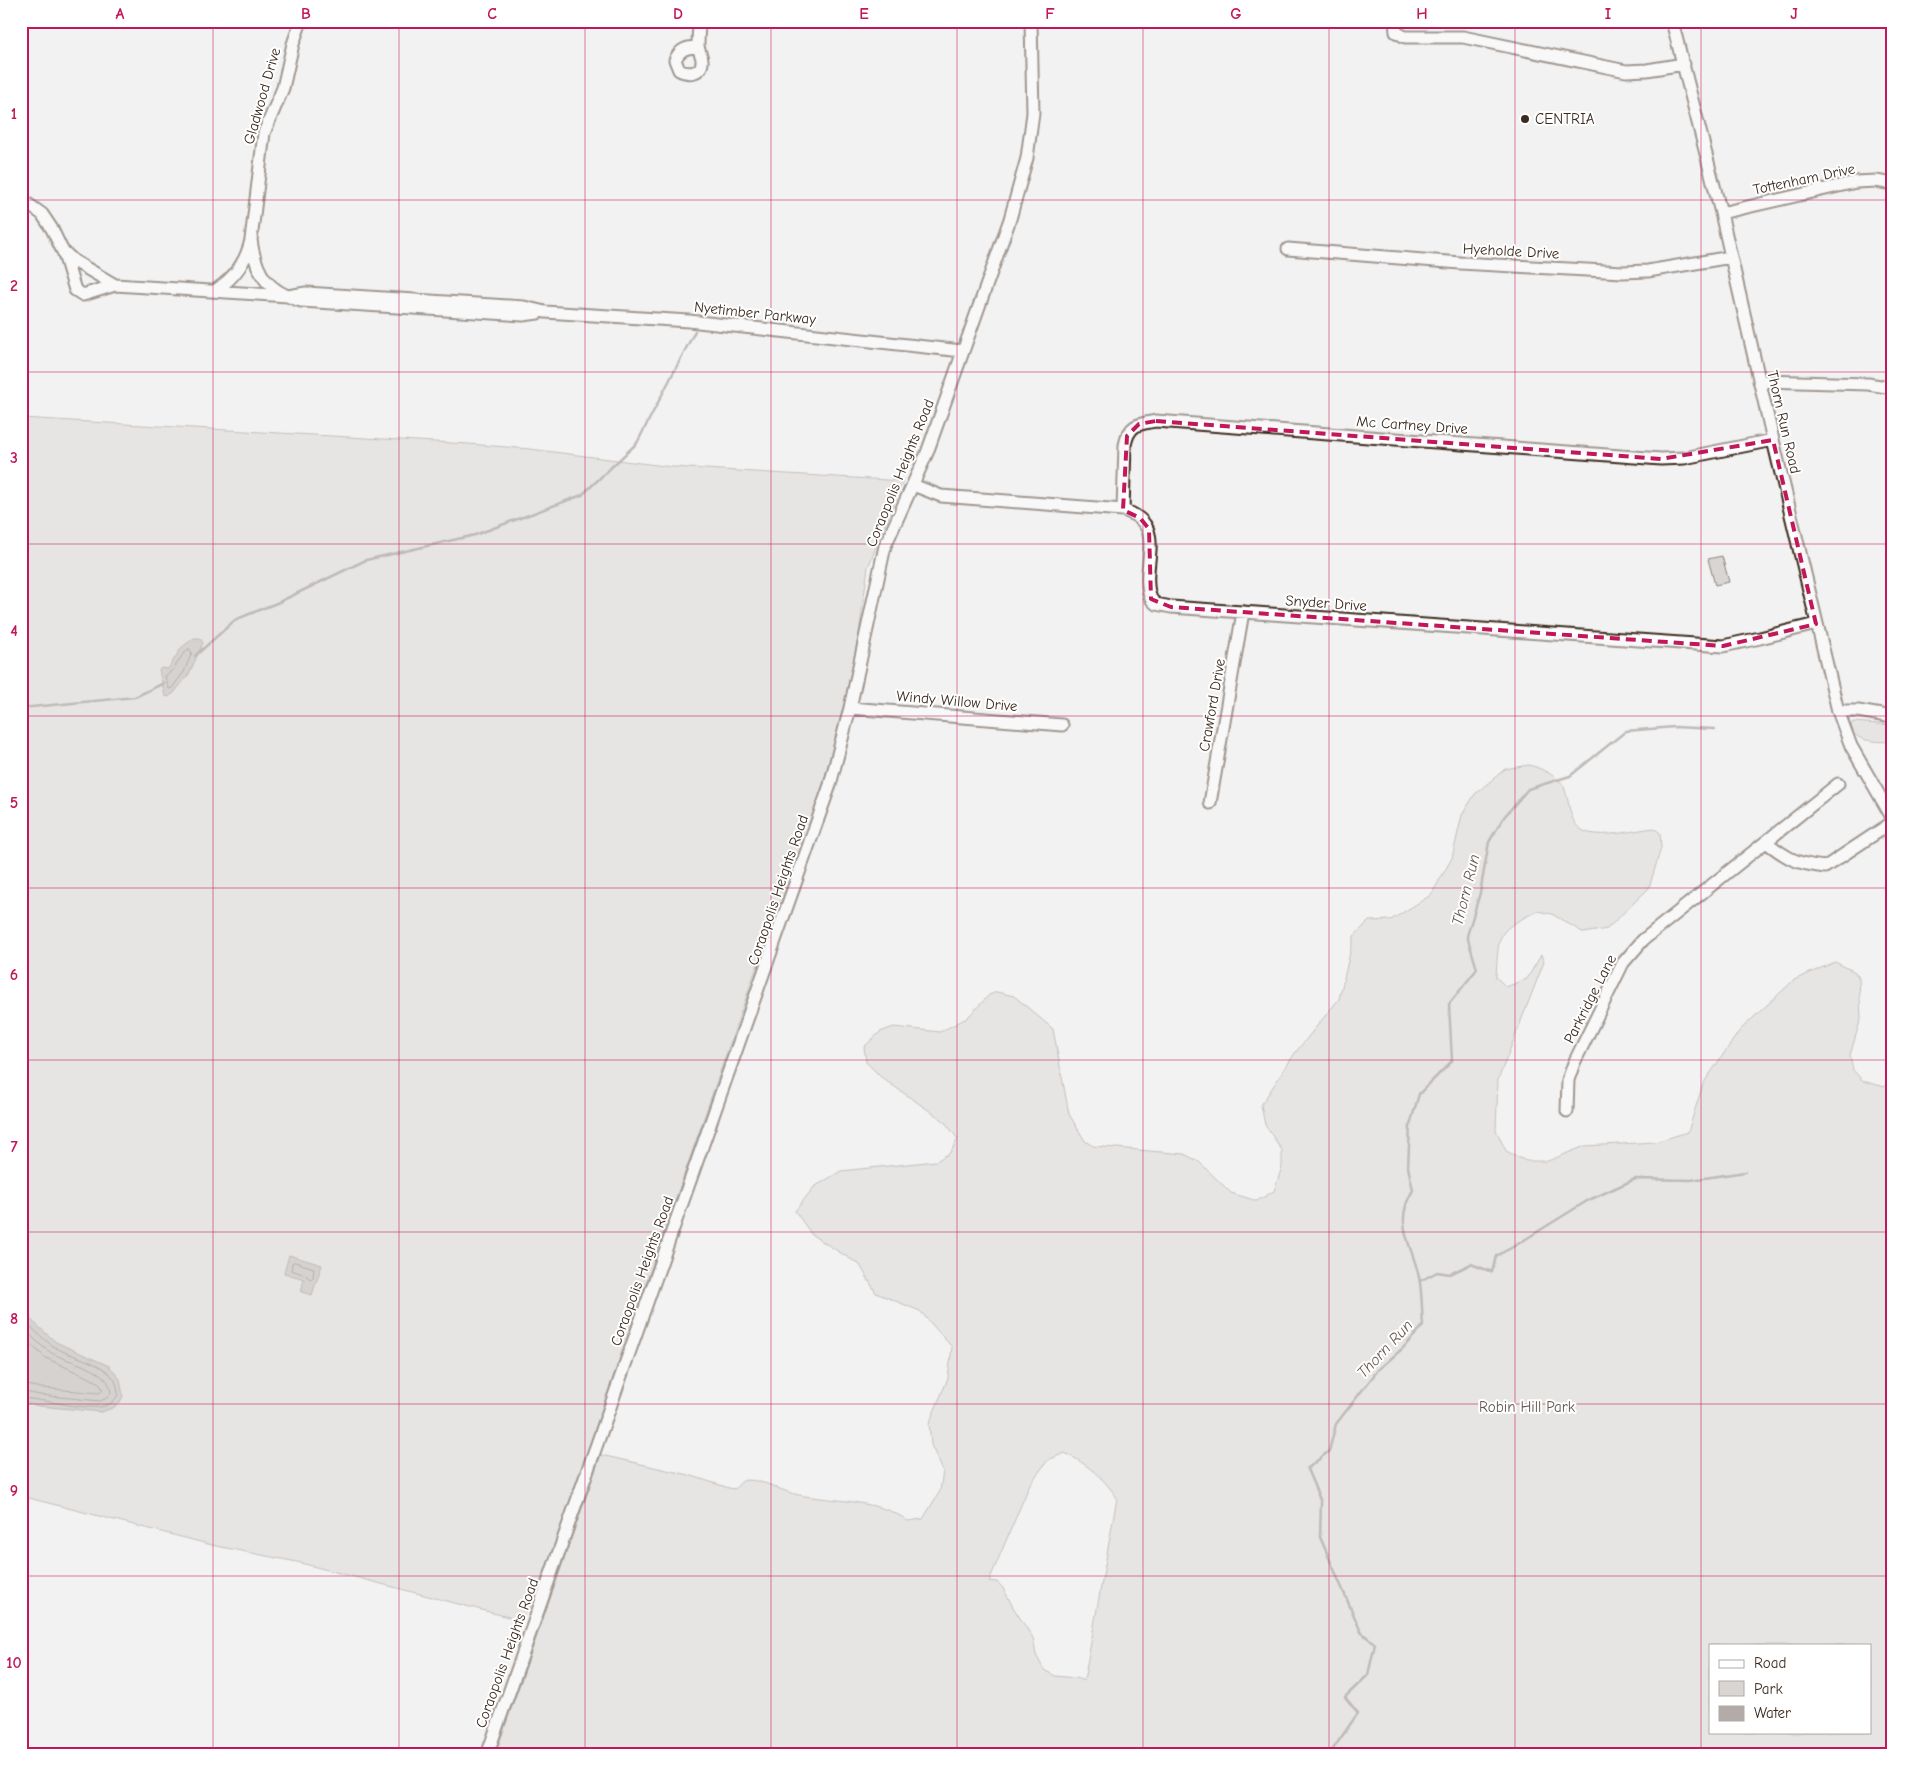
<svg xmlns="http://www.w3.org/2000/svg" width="1914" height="1776" font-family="'Comic Neue',sans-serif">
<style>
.green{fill:#d8d5d2;stroke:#8a8078;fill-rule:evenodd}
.water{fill:#b2aba7;stroke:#827770}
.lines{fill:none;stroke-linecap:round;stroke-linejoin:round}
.shore{stroke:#6b5e55;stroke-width:1}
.stream{stroke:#827770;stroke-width:2.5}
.minor-casing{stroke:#3b2a1e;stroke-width:15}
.minor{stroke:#fff;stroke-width:11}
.marked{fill:none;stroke:#c2185b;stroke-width:4;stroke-dasharray:10 6;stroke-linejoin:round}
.grid{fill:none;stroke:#c2185b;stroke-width:1;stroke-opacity:0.55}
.poi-dot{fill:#3b2a1e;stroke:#fff;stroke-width:2}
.labels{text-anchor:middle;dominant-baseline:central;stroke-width:4;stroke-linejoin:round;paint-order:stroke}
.street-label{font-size:15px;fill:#3b2a1e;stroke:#fff}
.poi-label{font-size:15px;fill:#3b2a1e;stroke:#fff;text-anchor:start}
.park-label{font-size:15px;fill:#62554b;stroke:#fff}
.water-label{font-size:16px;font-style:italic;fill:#65574e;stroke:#fff}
.neatline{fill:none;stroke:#c2185b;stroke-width:2}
.grid-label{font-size:16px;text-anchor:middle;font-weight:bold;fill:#c2185b}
</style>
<rect width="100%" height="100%" fill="#f3f2f2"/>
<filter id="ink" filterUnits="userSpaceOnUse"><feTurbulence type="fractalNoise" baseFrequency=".02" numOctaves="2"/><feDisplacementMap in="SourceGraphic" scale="10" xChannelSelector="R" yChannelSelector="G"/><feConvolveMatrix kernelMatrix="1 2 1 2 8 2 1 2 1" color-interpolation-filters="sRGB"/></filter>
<g filter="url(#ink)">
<path class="green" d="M21 418 469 444 530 449 672 467 903 481 868 567 859 633 844 705 820 795 755 972 535 1600 520 1620 297 1562 216 1546 21 1496Z
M1722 556 1729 582 1715 585 1708 559Z
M1853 722 1893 725V742C1878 741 1857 744 1850 727Z
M1529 765C1539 767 1561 778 1564 787 1572 807 1567 832 1596 834 1612 836 1637 830 1654 828L1660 833 1661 848 1649 888 1607 929 1584 933 1552 914 1537 911C1496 932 1499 931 1496 977L1506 987 1527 979 1541 955 1544 962 1498 1080 1496 1130 1506 1151 1526 1161H1548L1585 1146 1655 1142 1688 1132 1703 1084 1740 1030 1794 980 1835 962 1855 972 1859 978 1861 1018 1850 1055 1853 1070 1863 1081 1885 1087 1889 1081 1893 1086V1755H495L601 1455 689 1475 729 1488 735 1489C739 1485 741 1480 747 1480 765 1480 782 1492 799 1495 832 1501 881 1500 908 1521L923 1519 940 1491 943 1471 931 1445 929 1424 948 1378 952 1347 920 1311 876 1293 860 1265 812 1235 795 1211 814 1187 841 1171 936 1161 950 1153 958 1139 944 1121 882 1078 866 1062 864 1047 880 1032 894 1027 940 1032 967 1018 989 995 997 992 1014 996 1053 1029 1069 1114 1085 1141 1093 1146 1184 1154 1198 1161 1231 1193 1257 1201 1274 1191 1282 1167V1150L1265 1125 1261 1105 1295 1053 1339 999 1354 936 1369 921 1391 920 1431 895 1452 858 1462 815 1475 794 1505 769ZM1065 1453C1087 1464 1104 1478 1117 1498L1084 1681 1076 1678 1055 1676 1044 1670 1036 1655 1033 1638 1013 1607 1003 1588 997 1582 989 1581 1030 1484 1048 1460ZM1710 1645H1870V1732H1710Z"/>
<path class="water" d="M194 638H200L203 643 189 674 174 693 168 697 165 696 159 670 161 668 168 669 181 648Z
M289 1255 322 1265 312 1295 301 1292 304 1279 284 1273Z
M21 1311 56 1342 109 1366 120 1379 123 1396 120 1402 113 1408 101 1412 39 1406 21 1402Z"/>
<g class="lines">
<path class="shore" d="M189 649 192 652 184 672 172 688 169 689 165 676C177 670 178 656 189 649Z
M295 1262 314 1268 313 1278 310 1279 306 1275 291 1270 292 1263Z
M21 1318C32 1327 41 1338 53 1346 74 1360 118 1362 118 1394 115 1402 108 1406 99 1407 74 1408 47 1400 21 1398
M21 1326C31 1335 39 1345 50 1352 69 1364 109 1366 111 1393L107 1398 100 1401 40 1395 21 1391
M21 1336 46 1358 98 1382 103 1390 99 1393 42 1388 21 1384"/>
<path class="stream" d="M195 656 235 620 279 602 366 560 475 535 582 495 637 443 695 331
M21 708 135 697 164 683
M1420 1281 1437 1272 1450 1274 1471 1264 1492 1272 1496 1256 1513 1247 1587 1201 1635 1179 1691 1180 1745 1172
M1329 1755 1358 1713 1345 1697 1368 1675 1375 1644 1361 1632 1320 1537 1321 1502 1307 1469 1329 1451 1336 1424 1378 1370 1403 1348 1423 1326C1422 1312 1422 1297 1420 1283 1415 1247 1391 1226 1413 1190L1408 1167 1410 1125 1419 1094 1452 1061 1449 1004 1477 969 1467 936 1480 893 1489 842 1504 817 1528 789 1570 776 1626 731 1674 727 1715 729"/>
<g class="minor-casing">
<path id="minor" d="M1395 21 1396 32 1405 37H1463L1626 71 1647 70 1684 64
M1672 21 1721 213 1773 440 1838 711 1851 746 1893 819
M698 47C687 47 680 49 675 60L679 70C688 75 703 74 702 60 702 55 698 51 698 45 698 37 699 29 699 21
M21 199 42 214 52 229 62 250 74 261 115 285 288 296 306 293 524 307 545 312 689 321 962 351
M1721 213 1856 182 1876 181 1893 184
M251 240C256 274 267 291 301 301L523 315 538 313
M1288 249 1460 263 1623 272 1648 271 1731 257
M63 251 75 290 83 295 115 285
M216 290C235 277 246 262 251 240L264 133 283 88 293 44 301 21
M1759 381 1868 384 1893 388
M913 485 941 496 1123 510C1171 526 1138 565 1151 599L1156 604 1171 607 1723 646 1760 638 1816 624
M1123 510 1125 445C1129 425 1137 424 1156 421L1661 459 1684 458 1773 440
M850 708 1062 725
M1838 711H1858L1893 717
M1210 803 1243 612
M1766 842C1788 859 1797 864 1825 867L1893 822
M1567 1111 1568 1080 1574 1063 1623 963 1643 940 1838 784
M487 1755 830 785 850 708 885 546 927 453 1010 219 1027 158 1033 113 1031 21"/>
</g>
<use href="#minor" class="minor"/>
</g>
</g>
<path d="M0 0H1914V1776H0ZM1156 421 1661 459 1773 440 1816 624 1723 646 1171 607 1151 599 1149 529 1140 518 1123 510 1127 436 1139 424Z" fill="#f3f2f2" fill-opacity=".55" fill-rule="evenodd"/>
<path class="marked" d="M1156 421 1661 459 1773 440 1816 624 1723 646 1171 607 1151 599 1149 529 1140 518 1123 510 1127 436 1139 424Z"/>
<path class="grid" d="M213 21V1755M399 21V1755M585 21V1755M771 21V1755M957 21V1755M1143 21V1755M1329 21V1755M1515 21V1755M1701 21V1755M21 200H1893M21 372H1893M21 544H1893M21 716H1893M21 888H1893M21 1060H1893M21 1232H1893M21 1404H1893M21 1576H1893"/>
<circle class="poi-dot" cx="1525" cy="119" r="5"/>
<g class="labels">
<g class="street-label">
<text transform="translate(262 96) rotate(-74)">Gladwood Drive</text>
<text transform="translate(1804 179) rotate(-12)">Tottenham Drive</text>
<text transform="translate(1511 251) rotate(3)">Hyeholde Drive</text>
<text transform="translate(755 313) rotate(6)">Nyetimber Parkway</text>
<text transform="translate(1784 422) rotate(77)">Thorn Run Road</text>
<text transform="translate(1412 425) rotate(4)">Mc Cartney Drive</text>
<text transform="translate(900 473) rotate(-68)">Coraopolis Heights Road</text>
<text transform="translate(1326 603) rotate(4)">Snyder Drive</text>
<text transform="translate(957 701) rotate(5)">Windy Willow Drive</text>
<text transform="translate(1212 705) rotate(-80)">Crawford Drive</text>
<text transform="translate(778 890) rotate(-71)">Coraopolis Heights Road</text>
<text transform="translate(1590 999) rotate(-63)">Parkridge Lane</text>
<text transform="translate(642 1271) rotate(-70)">Coraopolis Heights Road</text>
<text transform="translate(507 1653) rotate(-70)">Coraopolis Heights Road</text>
</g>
<g class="poi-label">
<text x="1535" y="119">CENTRIA</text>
</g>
<g class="park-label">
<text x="1527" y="1407">Robin Hill Park</text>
</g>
<g class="water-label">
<text transform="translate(1466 890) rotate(-76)">Thorn Run</text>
<text transform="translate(1385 1349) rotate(-47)">Thorn Run</text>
</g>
</g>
<rect width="1914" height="1776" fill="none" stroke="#fff" stroke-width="55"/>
<rect x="1709" y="1644" width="162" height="90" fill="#ffffff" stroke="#b1aaa5"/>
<rect x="1719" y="1660" width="25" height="8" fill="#ffffff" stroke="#b1aaa5"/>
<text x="1754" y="1668" font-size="15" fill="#3b2a1e">Road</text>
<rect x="1719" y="1681" width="25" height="15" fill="#d8d5d2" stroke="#b1aaa5"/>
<text x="1754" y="1694" font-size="15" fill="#3b2a1e">Park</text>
<rect x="1719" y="1706" width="25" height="15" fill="#b2aba7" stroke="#b1aaa5"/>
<text x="1754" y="1718" font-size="15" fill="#3b2a1e">Water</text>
<rect x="28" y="28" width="1858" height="1720" class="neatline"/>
<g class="grid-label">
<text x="120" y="19">A</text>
<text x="306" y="19">B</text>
<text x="492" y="19">C</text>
<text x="678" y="19">D</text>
<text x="864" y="19">E</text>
<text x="1050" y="19">F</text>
<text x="1236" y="19">G</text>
<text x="1422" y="19">H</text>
<text x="1608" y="19">I</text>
<text x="1794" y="19">J</text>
<text x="14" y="119">1</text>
<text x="14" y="291">2</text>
<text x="14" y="463">3</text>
<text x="14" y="636">4</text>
<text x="14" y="808">5</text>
<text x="14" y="980">6</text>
<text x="14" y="1152">7</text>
<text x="14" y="1324">8</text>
<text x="14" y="1496">9</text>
<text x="14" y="1668">10</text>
</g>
</svg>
